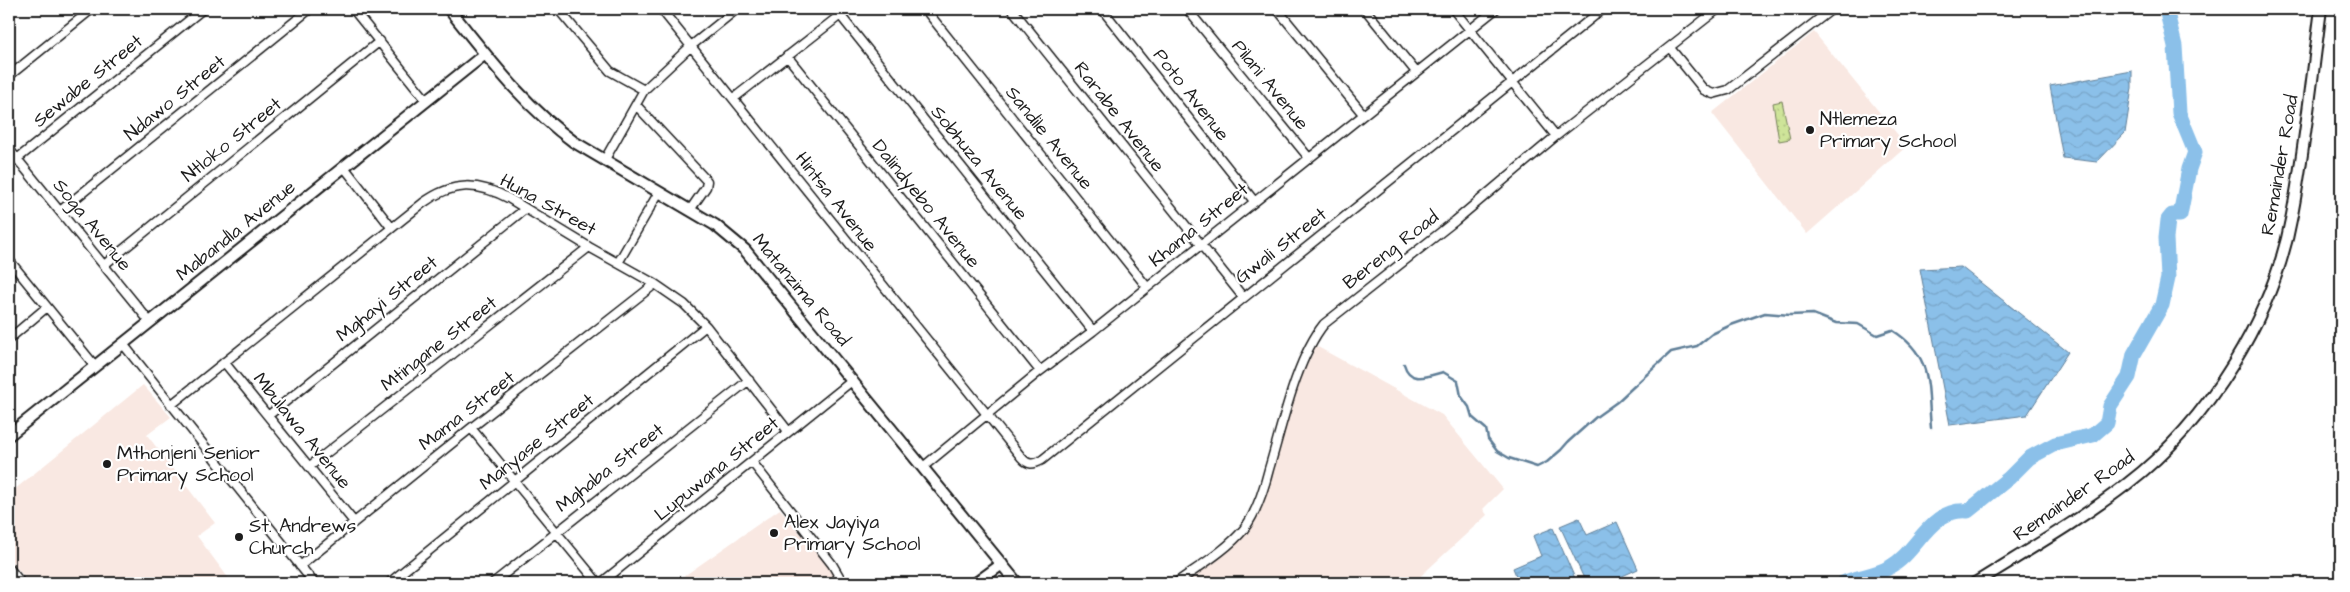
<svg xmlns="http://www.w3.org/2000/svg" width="2350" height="592" font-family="'Architects Daughter',sans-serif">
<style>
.built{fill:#f9e8e2}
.park{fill:url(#park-dots);stroke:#75805a}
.water{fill:url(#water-waves);stroke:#5f7e97}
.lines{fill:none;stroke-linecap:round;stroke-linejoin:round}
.stream{stroke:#5f7e97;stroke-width:2.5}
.river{stroke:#8bc0e9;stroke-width:15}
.minor-casing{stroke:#1c1c1c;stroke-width:11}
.tertiary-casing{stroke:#1c1c1c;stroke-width:14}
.minor{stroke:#fff;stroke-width:8}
.tertiary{stroke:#fff;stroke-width:10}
.poi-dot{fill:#1c1c1c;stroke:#fff;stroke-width:2}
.labels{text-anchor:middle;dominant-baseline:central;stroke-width:4.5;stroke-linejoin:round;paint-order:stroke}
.street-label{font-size:19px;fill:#1c1c1c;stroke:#fff}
.poi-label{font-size:19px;fill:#1c1c1c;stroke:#fff;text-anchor:start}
</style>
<defs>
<pattern id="park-dots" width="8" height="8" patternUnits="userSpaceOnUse" patternTransform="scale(1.25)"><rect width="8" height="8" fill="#cee499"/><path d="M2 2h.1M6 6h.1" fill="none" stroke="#b0c383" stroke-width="1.8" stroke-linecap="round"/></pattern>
<pattern id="water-waves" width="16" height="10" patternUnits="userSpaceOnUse" patternTransform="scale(1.25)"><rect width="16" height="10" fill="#8bc0e9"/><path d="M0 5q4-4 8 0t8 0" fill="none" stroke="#77a4c7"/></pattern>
</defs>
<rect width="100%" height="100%" fill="#fff"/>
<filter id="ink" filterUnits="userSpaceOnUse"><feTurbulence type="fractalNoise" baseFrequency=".02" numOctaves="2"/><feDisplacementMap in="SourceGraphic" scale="10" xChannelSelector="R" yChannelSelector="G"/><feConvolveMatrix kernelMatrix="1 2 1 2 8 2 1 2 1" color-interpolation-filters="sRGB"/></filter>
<g filter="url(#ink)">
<path class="built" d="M1814 32 1907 146 1807 234 1712 113Z
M1316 346 1442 415 1503 489 1483 509 1487 515 1413 583H1179L1247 529 1300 380Z
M143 385 171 417 147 435 215 523 197 536 232 583H29L9 558V494Z
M780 509 832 571 838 583H674Z"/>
<path class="park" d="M1782 101 1790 139 1779 141 1773 103Z"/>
<path class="water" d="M2132 71V88L2125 133 2097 162 2063 158 2050 86Z
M1961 267 2068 352 2027 415 1950 425 1920 269Z
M1579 518 1587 535 1617 522 1638 569 1607 583H1586L1560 526Z
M1553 528 1577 583H1519L1513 568 1541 556 1533 536Z"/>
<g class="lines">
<path class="stream" d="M1404 364C1410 385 1428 376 1443 372L1458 381 1461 396 1469 407 1472 417 1486 429 1488 439 1497 451 1509 458 1537 467 1547 462 1561 450 1568 442 1596 417 1617 402 1671 352 1697 346 1712 334 1731 325 1765 313 1790 315 1813 314 1836 323 1858 324 1877 335 1892 330C1934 356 1927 386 1931 428"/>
<path class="river" d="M1843 583C1858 576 1875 576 1890 567 1918 552 1930 507 1968 511L2009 478 2029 458 2055 444 2093 435 2107 423 2110 406 2129 377 2134 354 2162 305 2168 278 2166 238 2168 220 2172 215H2180L2189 169 2195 152 2179 113 2175 46 2166 9"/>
<g class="minor-casing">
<path id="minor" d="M353 9 427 101
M558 9 610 71 644 90
M661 9 1022 458C1028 465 1033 465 1042 460L1603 9
M925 9 1147 287
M1012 9 1243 297
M1102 9 1254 201
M1187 9 1309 158
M1277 9 1363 114
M1365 9 1416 72
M1453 9 1556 136
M840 15 1093 331
M1670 48 1704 90 1713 94 1728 90 1832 9
M787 56 1040 371
M9 76 92 9
M734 98 848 9
M636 105 707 181 706 187 690 210
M9 149 150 322
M17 159 203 9
M604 161 644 90 691 46 737 9
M344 167 391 227
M60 211 310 9
M9 260 95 366
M618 263 659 192
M104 265 380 41
M9 339 47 307
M123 344 314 583
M224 362 354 522
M171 405 423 203C453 181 478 182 510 199L589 247 655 284 684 304 706 326 788 431
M269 415 525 209
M471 428 598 583
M752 462 832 564 843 583
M310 466 589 247
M923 467 1040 371 1093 331 1496 9
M300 566 471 428 655 284
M9 568 21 583
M389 583 706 326
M493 583 749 380
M601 583 853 380
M1176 583C1198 567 1227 550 1244 529 1257 512 1264 489 1269 469 1282 426 1296 359 1324 324L1455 221 1556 136 1718 9"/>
</g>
<g class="tertiary-casing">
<path id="tertiary" d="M449 9C489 58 522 104 574 142L715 225 745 250 1017 583
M9 435 485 54
M976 583 1002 564
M1975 583C2026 551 2079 521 2127 484 2208 422 2274 316 2292 215 2305 147 2312 77 2321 9"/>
</g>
<use href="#minor" class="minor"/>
<use href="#tertiary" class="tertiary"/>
</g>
</g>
<g class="poi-dot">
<circle cx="1810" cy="130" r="5"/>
<circle cx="107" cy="464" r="5"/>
<circle cx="774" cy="533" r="5"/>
<circle cx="239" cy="537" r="5"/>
</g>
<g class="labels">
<g class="street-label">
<text transform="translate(88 81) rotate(-39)">Sewabe Street</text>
<text transform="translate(1270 85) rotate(51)">Pilani Avenue</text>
<text transform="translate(1191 95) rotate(52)">Poto Avenue</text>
<text transform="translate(175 98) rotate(-39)">Ndawo Street</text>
<text transform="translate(1119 117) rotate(52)">Rarabe Avenue</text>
<text transform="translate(1049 138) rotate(51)">Sandile Avenue</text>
<text transform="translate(232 140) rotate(-39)">Ntloko Street</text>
<text transform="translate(979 163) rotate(51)">Sobhuza Avenue</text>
<text transform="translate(2280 165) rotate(-80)">Remainder Road</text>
<text transform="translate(836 202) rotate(52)">Hintsa Avenue</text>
<text transform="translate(926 204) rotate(51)">Dalindyebo Avenue</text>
<text transform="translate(548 205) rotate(29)">Huna Street</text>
<text transform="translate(92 225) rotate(51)">Soga Avenue</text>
<text transform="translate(1199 225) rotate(-39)">Khama Street</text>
<text transform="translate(236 231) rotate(-39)">Mabandla Avenue</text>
<text transform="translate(1281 246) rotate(-38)">Gwali Street</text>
<text transform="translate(1391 250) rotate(-38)">Bereng Road</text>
<text transform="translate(801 290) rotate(50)">Matanzima Road</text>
<text transform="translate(387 299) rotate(-39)">Mghayi Street</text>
<text transform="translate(439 344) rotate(-38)">Mtingane Street</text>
<text transform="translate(467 411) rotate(-38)">Mama Street</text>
<text transform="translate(302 431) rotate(51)">Mbulawa Avenue</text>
<text transform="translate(537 442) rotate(-39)">Manyase Street</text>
<text transform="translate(610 468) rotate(-38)">Mghaba Street</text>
<text transform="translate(717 469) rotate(-39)">Lupuwana Street</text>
<text transform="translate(2074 496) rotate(-35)">Remainder Road</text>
</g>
<g class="poi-label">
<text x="1820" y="119">Ntlemeza<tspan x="1820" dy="22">Primary School</tspan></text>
<text x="117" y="453">Mthonjeni Senior<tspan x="117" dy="22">Primary School</tspan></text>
<text x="784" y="522">Alex Jayiya<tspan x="784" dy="22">Primary School</tspan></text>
<text x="249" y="526">St. Andrews<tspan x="249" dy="22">Church</tspan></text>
</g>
</g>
<rect width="2350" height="592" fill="none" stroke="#fff" stroke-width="30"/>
<rect x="15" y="15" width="2320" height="562" fill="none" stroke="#1c1c1c" stroke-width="2" filter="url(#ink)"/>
</svg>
